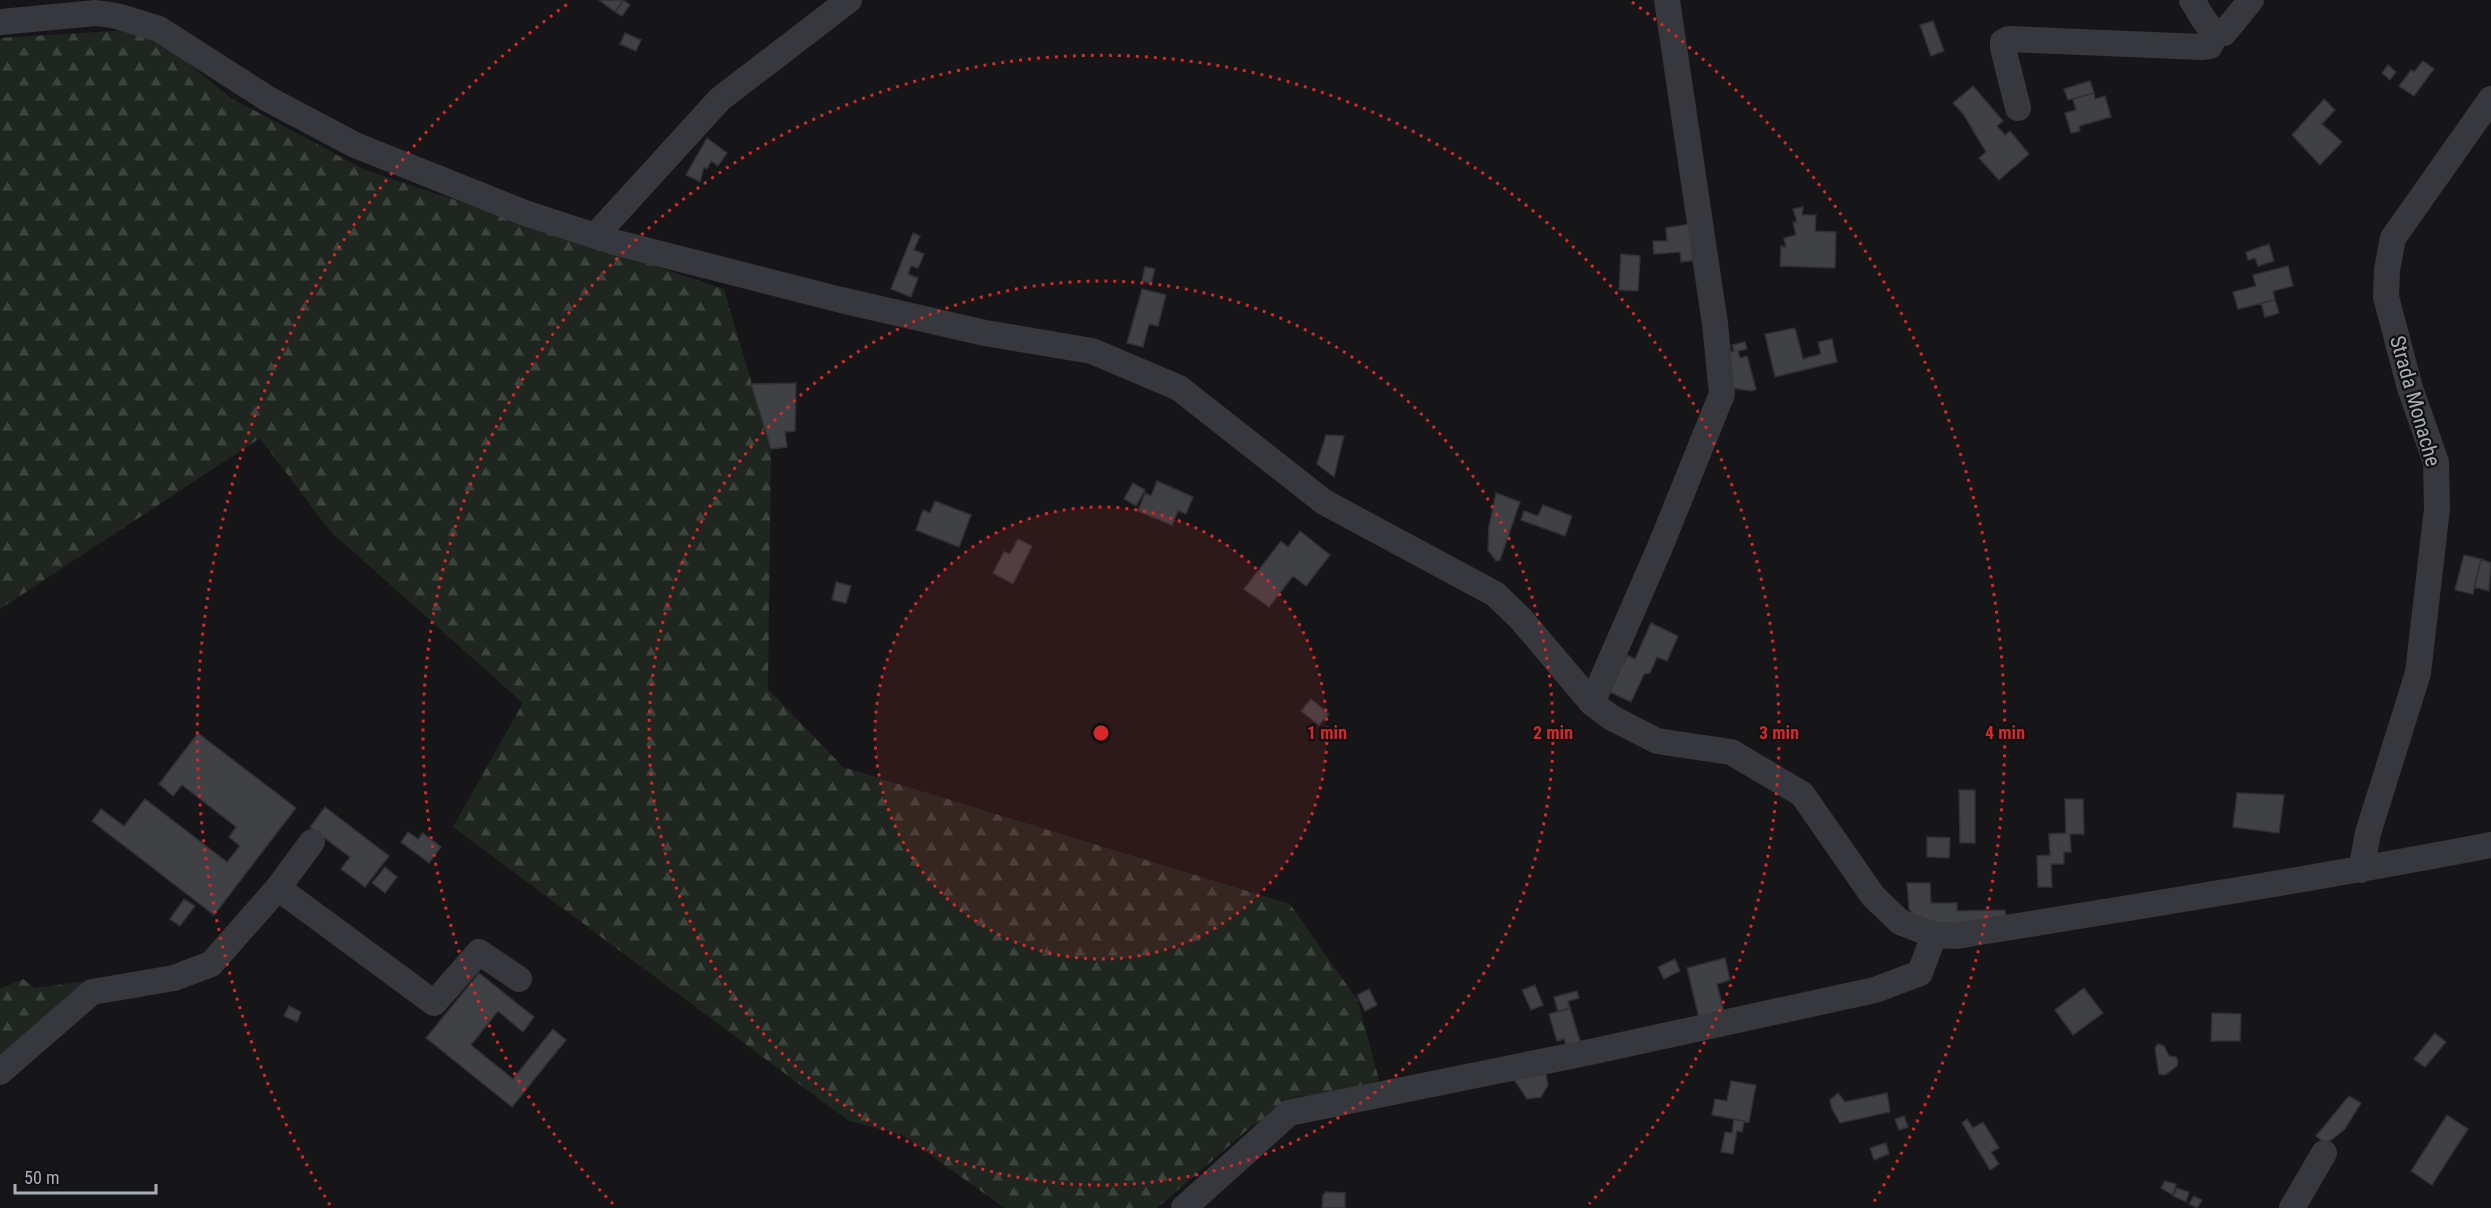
<svg xmlns="http://www.w3.org/2000/svg" width="2491" height="1208" font-family="'Roboto Condensed',sans-serif">
<style>
.forest{fill:url(#forest-firs)}
.building{fill:#404145;stroke:#303034;stroke-width:1.5}
.lines{fill:none;stroke-linecap:round;stroke-linejoin:round}
.minor{stroke:#37383d;stroke-width:26}
.ring{fill:none;stroke:#d62828;stroke-width:3;stroke-dasharray:3 6}
.labels{text-anchor:middle;dominant-baseline:central;stroke-width:4.5;stroke-linejoin:round;paint-order:stroke}
.street-label{font-size:21px;fill:#a8adb8;stroke:#111113}
.centre{fill:#d62828;stroke:#111113;stroke-width:3}
.ring-label{font-size:18px;text-anchor:middle;font-weight:bold;fill:#d62828;stroke:#111113;stroke-width:4.5;stroke-linejoin:round;paint-order:stroke}
</style>
<defs>
<pattern id="forest-firs" width="22" height="20" patternUnits="userSpaceOnUse" patternTransform="scale(1.5)"><rect width="22" height="20" fill="#1e261f"/><path d="M5 1l3.5 6h-7zM16 11l3.5 6h-7z" fill="#3c433d"/></pattern>
</defs>
<rect width="100%" height="100%" fill="#161618"/>
<path class="forest" d="M146 29 231 98 365 170 724 289 771 449 768 689 843 767 1290 904 1358 1001 1379 1080 1253 1125 1157 1208H1005L902 1135 849 1121 453 827 523 703 330 531 260 438 0 609V38Z
M23 979 35 988 102 979 0 1060V989Z"/>
<path class="building" d="M599 0H624L615 12Z
M623 0 630 5 622 16 615 12Z
M1933 21 1944 51 1931 56 1920 25Z
M625 33 641 40 636 51 620 44Z
M2423 61 2434 69 2414 96 2399 86 2411 70 2414 72Z
M2388 65 2396 72 2390 80 2382 73Z
M2090 81 2094 93 2068 100 2064 89Z
M1973 86 2003 121 1997 126 2005 135 2010 131 2029 154 1999 180 1979 158 1986 152 1964 115 1953 103Z
M2094 93 2095 99 2105 96 2111 117 2079 126 2080 131 2071 133 2065 113 2076 110 2073 99Z
M2324 99 2335 110 2322 124 2342 142 2320 165 2292 135Z
M707 138 727 153 718 166 711 161 707 169 704 167 700 182 686 175Z
M1803 207 1802 215H1816L1815 231 1836 232 1835 268 1780 266 1781 246 1786 247 1784 238 1796 235 1793 222H1797L1793 209Z
M1690 224 1699 260 1681 262 1680 252 1654 254 1653 241H1667L1666 228Z
M913 233 920 236 914 250 924 254 918 268 911 266 908 274 918 278 911 297 891 289Z
M2269 244 2274 261 2258 266 2255 258 2248 260 2246 252Z
M1621 254 1640 256 1638 291 1619 290Z
M2288 266 2293 286 2273 291 2275 300 2238 309 2233 292 2256 286 2253 275Z
M1145 267 1155 269 1151 284 1142 281Z
M1142 289 1166 295 1158 326 1149 324 1143 347 1127 343Z
M2275 300 2279 313 2265 317 2261 303Z
M1795 328 1803 359 1821 354 1818 342 1832 339 1837 362 1775 377 1765 334Z
M1745 342 1747 349 1738 351 1740 358 1747 356 1756 389 1752 391 1732 388 1728 352 1734 351 1732 345Z
M796 383 795 431 785 432 787 447 771 449 751 384Z
M1326 435 1344 436 1334 477 1317 464Z
M1157 481 1193 497 1186 514 1178 511 1172 525 1138 511 1145 493 1151 496Z
M1133 483 1145 490 1136 506 1124 499Z
M1496 493 1520 502 1500 560 1496 561 1488 550 1489 526Z
M935 501 971 515 959 547 916 530 923 510 930 513Z
M1543 505 1572 516 1565 536 1521 520 1524 511 1538 516Z
M1300 531 1330 555 1306 586 1293 576 1269 607 1244 589 1281 541 1288 547Z
M1018 539 1032 546 1013 584 993 573 1004 552 1010 554Z
M2464 555 2481 559 2473 594 2455 590Z
M2481 559 2491 563 2489 591 2474 587Z
M836 582 851 586 846 603 832 600Z
M1651 623 1678 636 1667 661 1657 657 1650 673 1644 674 1631 702 1610 692 1627 655 1635 659Z
M1311 699 1329 714 1319 725 1301 711Z
M198 733 296 808 214 915 92 821 101 809 124 826 145 799 227 862 240 846 229 837 236 827 182 785 173 796 159 784Z
M1959 790H1975V843H1960Z
M2237 793 2284 795 2279 833 2233 827Z
M2065 799H2083L2084 834H2070L2071 852H2064V864H2051L2052 887H2038L2037 856 2050 855 2049 834 2066 833Z
M325 807 389 856 365 887 341 869 350 857 310 827Z
M408 832 418 839 423 833 441 847 429 863 401 842Z
M1927 837 1950 838 1949 858 1927 857Z
M385 867 397 877 385 893 372 883Z
M1907 883H1930L1931 903H1957V911L2005 910 2006 927 1926 922 1918 919 1909 909Z
M184 899 195 906 180 926 170 919Z
M1725 958 1730 980 1717 984 1725 1016 1700 1022 1687 968Z
M1675 959 1680 971 1664 979 1658 967Z
M479 973 534 1017 523 1032 498 1011 471 1045 513 1079 553 1029 566 1040 512 1107 426 1038Z
M1535 985 1543 1005 1531 1010 1522 990Z
M2084 988 2103 1013 2073 1035 2055 1010Z
M1369 989 1377 1005 1365 1011 1357 995Z
M1577 991 1579 998 1568 1001 1570 1008 1558 1012 1554 997Z
M289 1006 301 1012 297 1022 284 1016Z
M1570 1008 1581 1044 1567 1048 1564 1039 1557 1041 1549 1014Z
M2212 1013 2241 1014 2240 1041H2211Z
M2435 1033 2446 1042 2425 1067 2414 1059Z
M2158 1044 2164 1046 2169 1056 2176 1057 2178 1061 2177 1066 2165 1075 2159 1074 2155 1048Z
M1545 1069 1548 1085 1541 1097 1527 1099 1511 1075Z
M1731 1081 1756 1085 1749 1122 1712 1115 1715 1099 1727 1101Z
M1838 1093 1845 1102 1887 1093 1890 1112 1840 1123 1832 1109 1830 1100Z
M2349 1096 2361 1103 2345 1129 2330 1141H2322L2316 1136Z
M2447 1115 2468 1129 2432 1185 2411 1171Z
M1904 1116 1908 1127 1899 1130 1895 1119Z
M1734 1119 1744 1121 1742 1132 1737 1131 1733 1154 1721 1152 1725 1132 1732 1133Z
M1967 1119 1973 1128 1983 1122 1999 1148 1991 1152 1999 1164 1990 1170 1962 1123Z
M1886 1143 1889 1154 1874 1160 1870 1148Z
M2165 1181 2176 1184 2173 1195 2161 1188Z
M2177 1188 2189 1192 2186 1202 2173 1196Z
M1326 1192 1345 1193V1208H1322L1323 1195Z
M2194 1196 2202 1200 2197 1208 2189 1204Z"/>
<g class="lines">
<path class="minor" d="M2192 0C2201 14 2207 32 2224 33L2251 0
M0 22 96 13 117 16 159 29 268 99 355 145 525 213 614 242 841 300 985 333 1092 351 1179 388 1324 502 1495 594 1520 618 1592 703 1612 718 1657 741 1731 752 1802 794 1873 896 1900 922 1934 935 1956 936C2134 907 2313 879 2491 845
M2018 108 2003 48V42L2009 39 2201 47 2210 46 2216 32
M595 236 720 99 849 0
M1592 703 1660 547 1722 394 1715 324 1667 0
M2361 870 2368 833 2418 673 2437 509 2436 462 2410 388 2386 297 2387 270 2393 238 2491 99
M278 888 434 1003 479 952 519 979
M0 1072 92 992 174 978 211 964 278 888 312 842
M1184 1208 1289 1113 1590 1052 1875 990 1920 973 1934 935
M2292 1208 2324 1153"/>
</g>
<circle cx="1101" cy="733" r="226" fill="#d62828" fill-opacity=".12"/>
<g class="ring">
<circle cx="1101" cy="733" r="226"/>
<circle cx="1101" cy="733" r="452"/>
<path d="M613 1204A678 678 0 1 1 1589 1204"/>
<path d="M330 1205A904 904 0 0 1 570 2M1632 2A904 904 0 0 1 1872 1205"/>
</g>
<g class="labels">
<g class="street-label">
<text transform="translate(2415 401) rotate(74)">Strada Monache</text>
</g>
</g>
<circle cx="1101" cy="733" r="9" class="centre"/>
<g class="ring-label">
<text x="1327" y="739">1 min</text>
<text x="1553" y="739">2 min</text>
<text x="1779" y="739">3 min</text>
<text x="2005" y="739">4 min</text>
</g>
<path d="M15 1184v9h141v-9" fill="none" stroke="#a8adb8" stroke-width="3"/>
<text x="24" y="1184" font-size="18" fill="#a8adb8" stroke="#111113" stroke-width="4.5" paint-order="stroke">50 m</text>
</svg>
